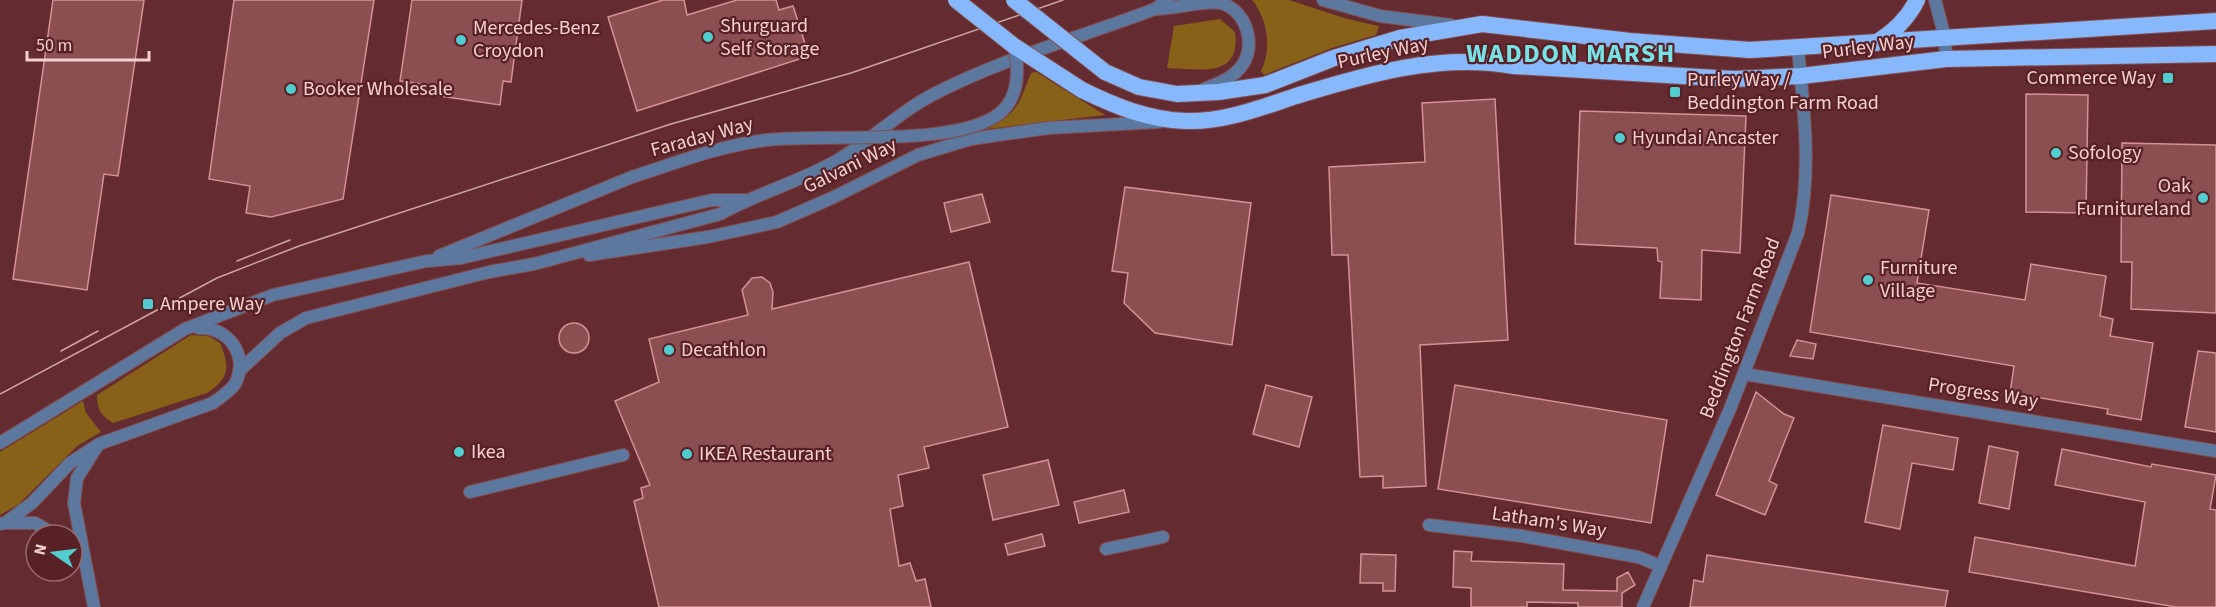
<svg xmlns="http://www.w3.org/2000/svg" width="2216" height="607" font-family="'Source Sans 3',sans-serif">
<style>
.green{fill:#886118}
.building{fill:#8b4e51;stroke:#d59294;stroke-width:1.5}
.lines{fill:none;stroke-linecap:round;stroke-linejoin:round}
.pedestrian-casing{stroke:#814d50;stroke-width:14}
.minor-casing{stroke:#814d50;stroke-width:14}
.tertiary-casing{stroke:#814d50;stroke-width:14}
.trunk-casing{stroke:#814d50;stroke-width:18}
.pedestrian{stroke:#5d789f;stroke-width:12}
.minor{stroke:#5d789f;stroke-width:12}
.tertiary{stroke:#5d789f;stroke-width:12}
.trunk{stroke:#88b8fc;stroke-width:16}
.tram{stroke:#cea5a6;stroke-width:1.5}
.tertiary-bridge-casing{stroke:#814d50;stroke-width:14;stroke-linecap:butt}
.trunk-bridge-casing{stroke:#814d50;stroke-width:18;stroke-linecap:butt}
.tertiary-bridge{stroke:#5d789f;stroke-width:12}
.trunk-bridge{stroke:#88b8fc;stroke-width:16}
.poi-dot{fill:#52cdcf;stroke:#582126;stroke-width:2}
.labels{text-anchor:middle;dominant-baseline:central;stroke-width:4.5;stroke-linejoin:round;paint-order:stroke}
.poi-label{font-size:20px;fill:#f3cfcf;stroke:#582126;text-anchor:start}
.street-label{font-size:20px;fill:#f3cfcf;stroke:#582126}
.district-label{font-size:26px;font-weight:bold;letter-spacing:1.5px;fill:#77e3e6;stroke:#582126}
</style>
<rect width="100%" height="100%" fill="#642c30"/>
<path class="green" d="M1252 0H1289L1344 18 1374 25 1379 26 1376 35 1332 48 1264 75 1261 71C1272 49 1268 19 1252 0Z
M1220 19 1235 32C1241 79 1200 69 1167 68L1174 26Z
M1036 72 1105 115 986 129C1018 114 1019 103 1031 73Z
M191 335 208 336 220 343C230 367 230 378 207 393L113 423C101 415 97 410 97 395Z
M83 401 86 413 101 432 77 446 19 504 0 515V452Z"/>
<path class="building" d="M53 0H144L118 176 104 174 87 290 13 279Z
M234 0H374L343 199 271 217 246 213 250 186 209 179Z
M412 0H522L511 82 503 81 500 105 420 93V84L400 81Z
M663 0H684L687 15 737 0H776L779 10 793 6 809 56 637 111 608 17Z
M2026 94 2088 95 2086 213 2026 212Z
M1495 99 1508 340 1420 345 1426 486 1383 488V476L1360 477 1348 255H1332L1329 167 1425 162 1422 103Z
M1580 111 1746 116 1740 253 1702 250 1701 300 1660 298 1662 262 1658 261 1657 248 1575 244Z
M2122 143 2216 145V313L2131 309 2132 262H2121Z
M1125 187 1251 203 1232 345 1155 333 1124 303 1128 273 1112 271Z
M982 194 990 222 951 232 944 203Z
M1831 195 1929 210 1917 283 2025 300 2031 264 2106 276 2100 316 2113 319 2110 336 2153 343 2141 420 2107 414 2108 409 2010 393 2014 366 1810 332Z
M969 262 1008 427 924 447 929 468 898 475 903 506 890 509 899 566 910 563 916 581 925 579 931 607H659L634 501 643 498 641 488 650 485 615 401 659 382 649 339 748 315 742 290 752 278 762 277 770 283 773 292 772 309Z
M559 338a15 15 0 1 1 30 0a15 15 0 1 1-30 0Z
M1797 340 1816 344 1813 359 1790 356Z
M2198 351 2216 353V432L2185 427Z
M1266 385 1312 397 1299 447 1253 434Z
M1455 385 1667 420 1651 523 1438 489Z
M1756 392 1784 414 1794 418 1769 481 1777 485 1765 515 1716 495Z
M1883 425 1958 438 1953 470 1912 463 1900 529 1865 522Z
M1989 446 2018 452 2009 509 1979 503Z
M2062 449 2151 467 2152 464 2216 475 2210 509 2216 510V607H2176L1969 572 1975 537 2135 566 2145 502 2055 485Z
M1048 460 1059 505 993 520 983 475Z
M1124 490 1129 512 1079 523 1074 502Z
M1042 534 1045 546 1008 555 1005 544Z
M1454 551 1472 552 1471 561 1564 564 1563 590 1617 591V578L1628 572 1635 585 1622 593V607H1578V603L1527 602V607H1471V588L1453 587Z
M1361 554 1396 555 1395 591H1383V583H1360Z
M1707 555 1948 591 1945 607H1690L1694 580 1703 582Z"/>
<g class="lines">
<g class="pedestrian-casing">
<path id="pedestrian" d="M470 492 623 455"/>
</g>
<g class="minor-casing">
<path id="minor" d="M1935 0 1945 38 1946 59
M1744 374 2216 451
M5 523H35L56 535
M1429 525 1522 536 1638 557 1661 566
M1106 549 1163 537
M94 607 74 503 77 478 98 445"/>
</g>
<g class="tertiary-casing">
<path id="tertiary" d="M1323 0 1380 16 1451 25
M1155 9C1173 9 1206 0 1220 3 1247 9 1258 48 1240 68 1231 79 1217 84 1204 89
M589 255 708 237 777 222 834 197 918 155 971 139 1048 128 1159 122
M439 256 632 177
M239 371 280 333 306 318 489 272 534 264 720 214C758 193 799 182 836 161 872 140 901 110 938 92 1007 57 1084 36 1155 9L1168 0
M0 443 185 329 273 295 427 261 461 258 712 200H745
M0 524 5 523 32 503 70 463 99 444 213 403C220 398 230 391 235 384 250 356 228 326 198 328
M1643 607 1730 409 1798 233C1812 174 1804 109 1798 49"/>
</g>
<g class="trunk-casing">
<path id="trunk" d="M1876 43C1894 31 1907 20 1917 0
M1105 72 1139 87 1177 94 1218 92 1265 85 1334 58 1400 38 1482 24 1630 41 1750 50 2216 21
M1082 90C1115 106 1148 120 1186 121 1224 122 1260 108 1296 96 1368 74 1439 53 1514 66L1733 79 1801 76 1946 59 2216 54"/>
</g>
<use href="#pedestrian" class="pedestrian"/>
<use href="#minor" class="minor"/>
<use href="#tertiary" class="tertiary"/>
<use href="#trunk" class="trunk"/>
<path class="tram" d="M237 261 290 240
M61 351 98 331
M0 394 217 278 299 246 671 124 851 73 1063 0"/>
<g class="tertiary-bridge-casing">
<path id="tertiary-bridge" d="M632 177C676 163 721 145 767 140 823 133 958 148 1000 113 1020 96 1019 69 1014 46"/>
</g>
<g class="trunk-bridge-casing">
<path id="trunk-bridge" d="M956 0 1014 46 1082 90
M1014 0 1105 72"/>
</g>
<use href="#tertiary-bridge" class="tertiary-bridge"/>
<use href="#trunk-bridge" class="trunk-bridge"/>
</g>
<g class="poi-dot">
<circle cx="708" cy="37" r="6"/>
<circle cx="461" cy="40" r="6"/>
<rect x="2162" y="72" width="12" height="12" rx="3"/>
<circle cx="291" cy="89" r="6"/>
<rect x="1669" y="86" width="12" height="12" rx="3"/>
<circle cx="1620" cy="138" r="6"/>
<circle cx="2056" cy="153" r="6"/>
<circle cx="2203" cy="198" r="6"/>
<circle cx="1868" cy="280" r="6"/>
<rect x="142" y="298" width="12" height="12" rx="3"/>
<circle cx="669" cy="350" r="6"/>
<circle cx="459" cy="452" r="6"/>
<circle cx="687" cy="454" r="6"/>
</g>
<g class="labels">
<g class="poi-label">
<text x="720" y="26">Shurguard<tspan x="720" dy="23">Self Storage</tspan></text>
<text x="473" y="28">Mercedes-Benz<tspan x="473" dy="23">Croydon</tspan></text>
<text x="2156" y="78" text-anchor="end">Commerce Way</text>
<text x="1687" y="80">Purley Way /<tspan x="1687" dy="23">Beddington Farm Road</tspan></text>
<text x="303" y="89">Booker Wholesale</text>
<text x="1632" y="138">Hyundai Ancaster</text>
<text x="2068" y="153">Sofology</text>
<text x="2191" y="186" text-anchor="end">Oak<tspan x="2191" dy="23">Furnitureland</tspan></text>
<text x="1880" y="268">Furniture<tspan x="1880" dy="23">Village</tspan></text>
<text x="160" y="304">Ampere Way</text>
<text x="681" y="350">Decathlon</text>
<text x="471" y="452">Ikea</text>
<text x="699" y="454">IKEA Restaurant</text>
</g>
<g class="street-label">
<text transform="translate(1868 47) rotate(-7)">Purley Way</text>
<text transform="translate(1383 53) rotate(-12)">Purley Way</text>
<text transform="translate(702 137) rotate(-15)">Faraday Way</text>
<text transform="translate(850 166) rotate(-26)">Galvani Way</text>
<text transform="translate(1740 328) rotate(-69)">Beddington Farm Road</text>
<text transform="translate(1983 393) rotate(9)">Progress Way</text>
<text transform="translate(1549 522) rotate(9)">Latham's Way</text>
</g>
<g class="district-label">
<text x="1571" y="53">WADDON MARSH</text>
</g>
</g>
<g transform="translate(54 553) rotate(284)"><circle r="28" fill="#582126" stroke="#96676a" stroke-width="1.5"/>
<path d="M0-4.5L10 22L0 15L-10 22Z" fill="#52cdcf"/>
<text y="-9" font-size="16" font-weight="bold" text-anchor="middle" fill="#f3cfcf">N</text>
</g>
<path d="M27 51v9h122v-9" fill="none" stroke="#f3cfcf" stroke-width="3"/>
<text x="36" y="51" font-size="18" fill="#f3cfcf" stroke="#582126" stroke-width="4.5" paint-order="stroke">50 m</text>
</svg>
